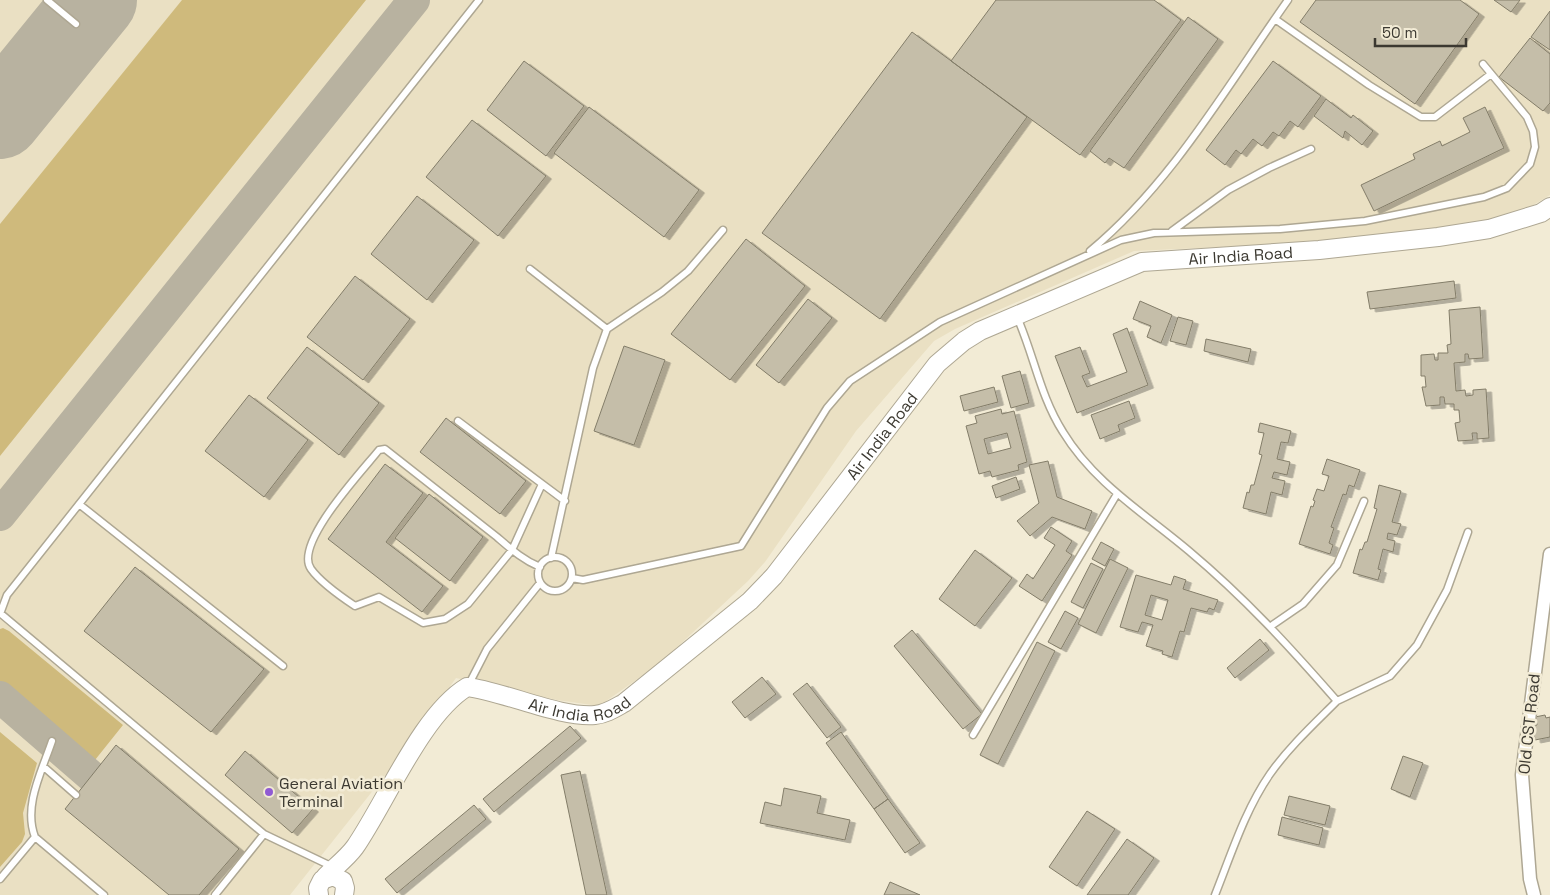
<svg xmlns="http://www.w3.org/2000/svg" width="1550" height="895" font-family="'Space Grotesk',sans-serif">
<style>
.built{fill:#eae0c3}
.green{fill:#cfba7c}
.lines{fill:none;stroke-linecap:round;stroke-linejoin:round}
.taxiway{stroke:#b8b2a0;stroke-width:32}
.runway{stroke:#b8b2a0;stroke-width:82}
.building{fill:#c5bea9;stroke:#837d69;fill-rule:evenodd;filter:url(#shadow)}
.lane-casing{stroke:#aea793;stroke-width:9}
.street-casing{stroke:#aea793;stroke-width:15}
.secondary-casing{stroke:#aea793;stroke-width:20}
.lane{stroke:#fff;stroke-width:6}
.street{stroke:#fff;stroke-width:12}
.secondary{stroke:#fff;stroke-width:18}
.poi-dot{fill:#905bd3;stroke:#f2ebd5;stroke-width:2}
.labels{text-anchor:middle;dominant-baseline:central;stroke-width:5;stroke-linejoin:round;paint-order:stroke}
.street-label{font-size:16px;fill:#3c3931;stroke:#f2ebd5}
.poi-label{font-size:16px;fill:#3c3931;stroke:#f2ebd5;text-anchor:start}
</style>
<defs>
<filter id="shadow"><feDropShadow dx="5.5" dy="3" stdDeviation="0" flood-color="#0004"/></filter>
</defs>
<rect width="100%" height="100%" fill="#f2ebd5"/>
<path class="built" d="M0 0H1550V195L1518 214 1448 229 1286 244 1134 251 955 329 934 341 856 431 765 562 748 581 659 664 599 706 557 700 456 678 394 764 290 895H0Z"/>
<path class="green" d="M182 0H366L0 456V224Z
M3 628 9 631 123 725 91 765 0 687V629Z
M0 732 37 763 23 813 25 834 22 842 0 867Z"/>
<g class="lines">
<path class="taxiway" d="M0 515 414 0
M0 697 91 776"/>
<path class="runway" d="M0 118 96 0"/>
</g>
<path class="building" d="M996 0H1154L1181 20 1080 155 951 61Z
M1316 0H1460L1479 14 1415 104 1300 22Z
M1494 0H1520L1511 12Z
M1550 11V50L1531 37Z
M1188 17 1218 39 1124 168 1109 158 1105 163 1090 151Z
M912 32 1027 117 880 319 762 233Z
M1530 38 1550 54V103L1543 111 1499 77Z
M524 61 584 106 546 156 487 110Z
M1273 61 1321 96 1298 127 1290 121 1279 136 1273 132 1262 146 1253 139 1241 154 1236 150 1225 165 1206 150Z
M1326 99 1351 118 1353 115 1373 131 1362 145 1345 131 1343 138 1314 116Z
M589 107 699 190 664 237 554 153Z
M1485 107 1504 148 1374 211 1361 185 1415 159 1413 154 1440 141 1442 146 1470 132 1463 118Z
M472 120 546 176 498 236 426 177Z
M417 196 474 240 427 300 371 254Z
M746 239 805 286 730 380 671 334Z
M355 276 410 319 363 380 307 337Z
M1454 281 1456 298 1370 309 1367 292Z
M808 299 832 318 779 383 756 365Z
M1140 301 1172 315 1161 343 1147 337 1151 326 1133 319Z
M1480 307 1483 358 1469 359 1468 354H1465V362L1454 363 1456 391 1465 390 1466 396 1473 395V390L1486 389 1489 438 1477 439V433H1472L1473 440 1458 441 1455 423 1460 422 1459 410H1454V404H1445L1444 397H1440V405L1426 406 1422 387H1426L1425 376H1421V355L1434 354 1435 360H1438V353H1448L1447 345 1451 344 1449 310Z
M1178 317 1193 321 1186 345 1170 341Z
M1127 328 1148 385 1077 413 1055 356 1080 347 1090 373 1082 376 1087 387 1127 372 1113 334Z
M1206 339 1251 349 1248 362 1204 351Z
M624 346 665 360 634 445 594 431Z
M307 347 379 403 339 455 267 398Z
M1020 371 1029 403 1011 408 1002 376Z
M994 387 998 402 964 411 960 396Z
M249 395 308 440 264 497 205 451Z
M1129 401 1135 418 1118 425 1120 431 1100 439 1091 415Z
M1001 409 1002 414 1014 411 1027 462 1018 465 1019 470 992 477 990 471 979 474 966 426 977 423 975 416ZM1007 433 1011 448 988 454 984 439Z
M446 418 526 481 500 514 420 452Z
M1260 423 1291 431 1288 443 1281 442 1277 459 1290 462 1287 475 1274 472 1272 478 1285 481 1282 495 1271 492 1266 514 1243 508 1247 492 1249 493 1251 485H1254L1262 455 1259 454 1264 433 1258 432Z
M1327 459 1360 470 1354 487 1349 485 1346 495 1343 494 1331 527 1334 528 1329 543 1333 545 1330 554 1299 544 1311 506 1313 507 1315 501 1313 500 1317 489 1324 491 1329 476 1322 474Z
M1048 461 1057 497 1092 511 1085 529 1052 517 1030 536 1017 521 1039 503 1029 465Z
M385 464 423 493 386 542 443 586 422 612 328 539Z
M1016 477 1020 489 996 498 992 486Z
M1379 485 1401 491 1392 522 1401 524 1397 535 1388 533 1387 539 1395 541 1393 552 1383 549 1378 569 1381 570 1378 580 1353 573 1360 549 1362 550 1365 542H1367L1377 509 1374 508Z
M429 494 483 537 450 581 395 538Z
M1051 527 1072 541 1066 551 1072 555 1042 601 1019 586 1027 574 1033 579 1055 545 1044 538Z
M1101 542 1114 549 1105 566 1092 559Z
M975 550 1012 578 975 626 939 599Z
M1110 559 1128 568 1096 633 1078 624Z
M1091 563 1103 569 1083 608 1071 602Z
M135 567 264 669 211 732 84 631Z
M1136 575 1171 585 1174 576 1186 580 1183 589 1218 600 1214 610 1209 608 1207 612 1191 608 1184 632 1180 631 1172 657 1162 654 1163 651 1146 646 1153 625 1142 622 1138 632 1120 627ZM1151 595 1168 600 1162 620 1145 615Z
M1065 611 1078 618 1061 649 1048 642Z
M912 630 982 714 963 729 894 646Z
M1260 639 1269 650 1235 678 1227 668Z
M1037 642 1055 651 998 764 980 755Z
M762 677 776 694 745 718 732 702Z
M807 683 841 727 827 738 793 694Z
M1545 715 1546 718 1550 717V737L1535 740 1533 726 1537 725 1535 717Z
M570 726 581 738 494 812 483 799Z
M841 732 888 799 874 809 826 743Z
M116 745 239 849 199 895H169L65 809Z
M245 751 313 809 292 833 225 775Z
M1403 756 1423 763 1410 797 1391 789Z
M580 771 607 895H586L561 775Z
M784 788 821 796 817 813 850 820 845 840 760 823 765 802 781 806Z
M1289 796 1330 806 1325 825 1284 815Z
M888 799 920 843 905 853 874 809Z
M474 805 486 819 397 893 385 879Z
M1087 811 1115 829 1077 886 1049 867Z
M1282 817 1323 828 1319 845 1278 835Z
M1127 839 1154 858 1128 895H1087Z
M890 882 920 895H884Z"/>
<g class="lines">
<g class="lane-casing">
<path id="lane" d="M47 0 76 24
M1275 19 1369 85 1421 117H1435L1491 74
M1172 231 1228 190 1269 168 1311 149
M1090 251C1172 183 1227 86 1288 0
M530 269 607 329
M1017 317C1034 355 1040 396 1063 432 1094 483 1144 513 1189 551 1245 598 1289 646 1337 701 1314 724 1289 747 1270 774 1245 810 1231 855 1215 895
M458 421 565 501
M79 504 283 666
M538 574a17 17 0 1 1 34 0a17 17 0 1 1-34 0Z
M551 558 593 368 607 329 662 292 688 271 723 230
M540 567C523 560 511 549 497 537L385 449 379 450C363 470 293 544 311 569 321 583 340 596 355 606L379 597 423 623 445 619 468 604 512 550 542 484
M572 578 583 580 741 546 827 408 850 381 940 322 1121 240 1154 233 1280 229 1365 221 1484 197 1507 188 1530 164 1535 147 1533 131 1527 117 1483 64
M0 613 264 834 333 867
M0 614 7 595 479 0
M1271 626 1303 604 1337 565 1364 501
M468 686 487 649 540 583
M1337 701 1390 676 1417 645 1447 590 1468 532
M973 735 1117 494
M52 741C42 771 23 806 35 837L104 895
M44 767 76 795
M0 879 35 837
M215 895 264 834"/>
</g>
<g class="street-casing">
<path id="street" d="M1534 895 1530 879 1522 775 1550 554"/>
</g>
<g class="secondary-casing">
<g id="secondary">
<path id="s1" d="M325 877C335 867 347 858 355 847 386 802 422 714 467 687 506 692 560 718 595 715 606 714 615 708 624 703L750 601 774 576 937 364 964 341 980 331 1142 262 1319 250 1438 237 1489 229 1541 213 1550 207"/>
<path d="M319 895 318 888 322 880 333 876 343 881 345 888 344 895"/>
</g>
</g>
<use href="#lane" class="lane"/>
<use href="#street" class="street"/>
<use href="#secondary" class="secondary"/>
</g>
<circle class="poi-dot" cx="269" cy="792" r="5"/>
<g class="labels">
<g class="street-label">
<text stroke="none"><textPath href="#s1" startOffset="1196">Air India Road</textPath></text>
<text stroke="none"><textPath href="#s1" startOffset="776">Air India Road</textPath></text>
<text stroke="none"><textPath href="#s1" startOffset="356">Air India Road</textPath></text>
<text transform="translate(1529 724) rotate(-84)">Old CST Road</text>
</g>
<g class="poi-label">
<text x="279" y="783">General Aviation<tspan x="279" dy="18">Terminal</tspan></text>
</g>
</g>
<path d="M1375 38v8h91v-8" fill="none" stroke="#3c3931" stroke-width="2.5"/>
<text x="1382" y="38" font-size="15" fill="#3c3931" stroke="#f2ebd5" stroke-width="4" paint-order="stroke">50 m</text>
</svg>
